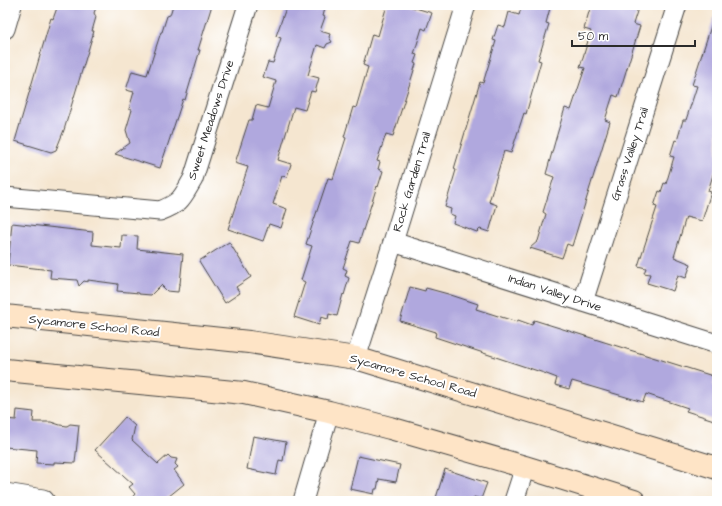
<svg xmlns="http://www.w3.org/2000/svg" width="722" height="506" font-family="'Architects Daughter',sans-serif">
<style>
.building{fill:#b0a8de}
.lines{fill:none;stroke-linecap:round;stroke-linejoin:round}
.street-casing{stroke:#494744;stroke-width:21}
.secondary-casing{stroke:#494744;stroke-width:24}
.street{stroke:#fff;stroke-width:19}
.secondary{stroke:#fee4c6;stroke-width:22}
.labels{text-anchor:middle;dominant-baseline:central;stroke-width:4;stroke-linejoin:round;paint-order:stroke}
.street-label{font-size:12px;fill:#2b2b2b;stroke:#fff}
</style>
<rect width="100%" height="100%" fill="#fff"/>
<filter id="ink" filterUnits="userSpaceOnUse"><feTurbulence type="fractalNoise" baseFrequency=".025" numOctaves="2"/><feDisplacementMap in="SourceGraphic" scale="8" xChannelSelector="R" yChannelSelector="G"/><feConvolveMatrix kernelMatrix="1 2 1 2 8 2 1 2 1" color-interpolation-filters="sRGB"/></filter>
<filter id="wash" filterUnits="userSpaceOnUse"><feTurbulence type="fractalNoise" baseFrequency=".012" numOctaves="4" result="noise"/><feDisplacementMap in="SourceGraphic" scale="16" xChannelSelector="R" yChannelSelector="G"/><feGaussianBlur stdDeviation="0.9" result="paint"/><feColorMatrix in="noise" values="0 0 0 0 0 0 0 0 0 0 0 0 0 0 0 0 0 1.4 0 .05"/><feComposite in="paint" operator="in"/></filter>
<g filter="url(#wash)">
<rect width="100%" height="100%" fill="#f5e6d0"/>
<g id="blocks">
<path class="building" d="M58 5H97L94 13 96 17 92 31H94L64 130 56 150 51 152 15 141 51 18 53 19Z
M173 5H212L198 50H200L185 100 183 99 160 168 115 154 130 143 126 130 132 110 129 109 134 92 126 90 132 71 147 75 161 32H162L167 16 170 15Z
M287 5H326L323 16 325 17 320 31 330 34 329 37 332 42 327 44 325 48 317 45 308 75 319 78 315 92 311 91 305 110 294 107 278 160 291 164 287 177 282 176 273 204 287 209 281 228 269 224 263 241 228 229 248 167 235 163 249 120H252L256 105 268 108 276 81 263 77 268 62 273 63 281 38 276 36Z
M387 5H406L432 13 426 30 422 28 414 54 417 55 414 63 416 64 393 136 386 134 377 161 380 162 378 169 383 171 378 187 377 186 359 243 352 241 343 268 347 270 345 276 349 278 344 295 343 294 337 316 329 314 328 319 321 317 319 325 294 317 305 282 301 280 312 246 306 244 328 178 333 179 346 138 344 137 353 107 356 108 368 67 363 65 372 34 378 36Z
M522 5H549L548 8H550L546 23 549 24 538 60 541 61 526 114 524 113 511 153 504 151 489 202 497 205 489 232 480 229 477 232 453 223 455 216 450 214 451 209 445 207 456 170 454 169 480 82 483 83 496 41 493 40 498 25 505 27 509 12 519 15Z
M591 5H639L633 24 640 26 618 97 613 95 605 120 610 122 572 246 567 244 562 258 530 248 538 241 546 214 543 212 554 177 546 174 556 138 565 108 571 110 585 68 580 67 591 31 584 29Z
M714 17H717V162L708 191 711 192 702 221 686 217 674 257 691 264 686 278 678 275 673 291 647 283 650 274 644 273 646 268 638 266 657 207 654 206 659 191 661 192 664 183 666 184 674 157 670 156 675 140 677 141 683 120H686L697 86 692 85Z
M12 223 93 232 92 245 121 248 122 235 138 236 137 249 183 254 180 284H179L178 292 167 291 161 285 151 295 139 294V293L117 291 118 284 88 280V282L84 281 79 286 77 280 50 278 51 270 8 265Z
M229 242 251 277 236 287 240 293 225 303 199 261Z
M410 287 425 291 426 288 448 294 478 304 476 309 517 322 518 320 532 325 534 320 716 377 713 385 717 386V421L686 411 688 408 646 394 643 402 572 381 569 389 555 385 557 378 544 373 435 337 436 332 400 321Z
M17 410 34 412 33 422H51L60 425 67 426 70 424 79 425 75 463 54 462V464L36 463 37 450 5 447V419L16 420Z
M125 417 135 426 132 440 158 464 168 455 171 458 177 459 175 464 178 467 174 470 184 484 163 501H129L135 494 129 487 133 484 95 450Z
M253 436 286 442 283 461 279 460 276 475 247 469Z
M358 456 400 465 396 482 379 479 377 489H375L374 494 350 489Z
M445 469 487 483 481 499 474 497 472 501H435Z"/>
</g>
</g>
<g filter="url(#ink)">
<use href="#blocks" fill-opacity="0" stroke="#494744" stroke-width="1"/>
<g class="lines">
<g class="street-casing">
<path id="street" d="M5 29 12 5
M5 197 160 211C182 202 181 199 193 179L248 5
M393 242 717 344
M583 302 677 5
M356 358 393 242 466 5
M5 493 43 499 45 501
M303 501 329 412
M514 501 525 467"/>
</g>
<g class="secondary-casing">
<path id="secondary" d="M5 316 249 342 356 358 717 468
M5 370 244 393 329 412 390 428 525 467 634 501"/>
</g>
<use href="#street" class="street"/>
<use href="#secondary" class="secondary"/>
</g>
</g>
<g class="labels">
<g class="street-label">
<text transform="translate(211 120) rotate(-72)">Sweet Meadows Drive</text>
<text transform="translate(630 154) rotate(-72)">Grass Valley Trail</text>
<text transform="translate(412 182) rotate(-73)">Rock Garden Trail</text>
<text transform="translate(555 293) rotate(18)">Indian Valley Drive</text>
<text transform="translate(94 326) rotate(6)">Sycamore School Road</text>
<text transform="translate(413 376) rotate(16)">Sycamore School Road</text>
</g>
</g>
<rect width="722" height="506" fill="none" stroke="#fff" stroke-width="20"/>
<path d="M572 40v6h123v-6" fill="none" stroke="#2b2b2b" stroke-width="2"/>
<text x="578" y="40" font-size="12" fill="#2b2b2b" stroke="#ffffff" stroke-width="3" paint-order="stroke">50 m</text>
</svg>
